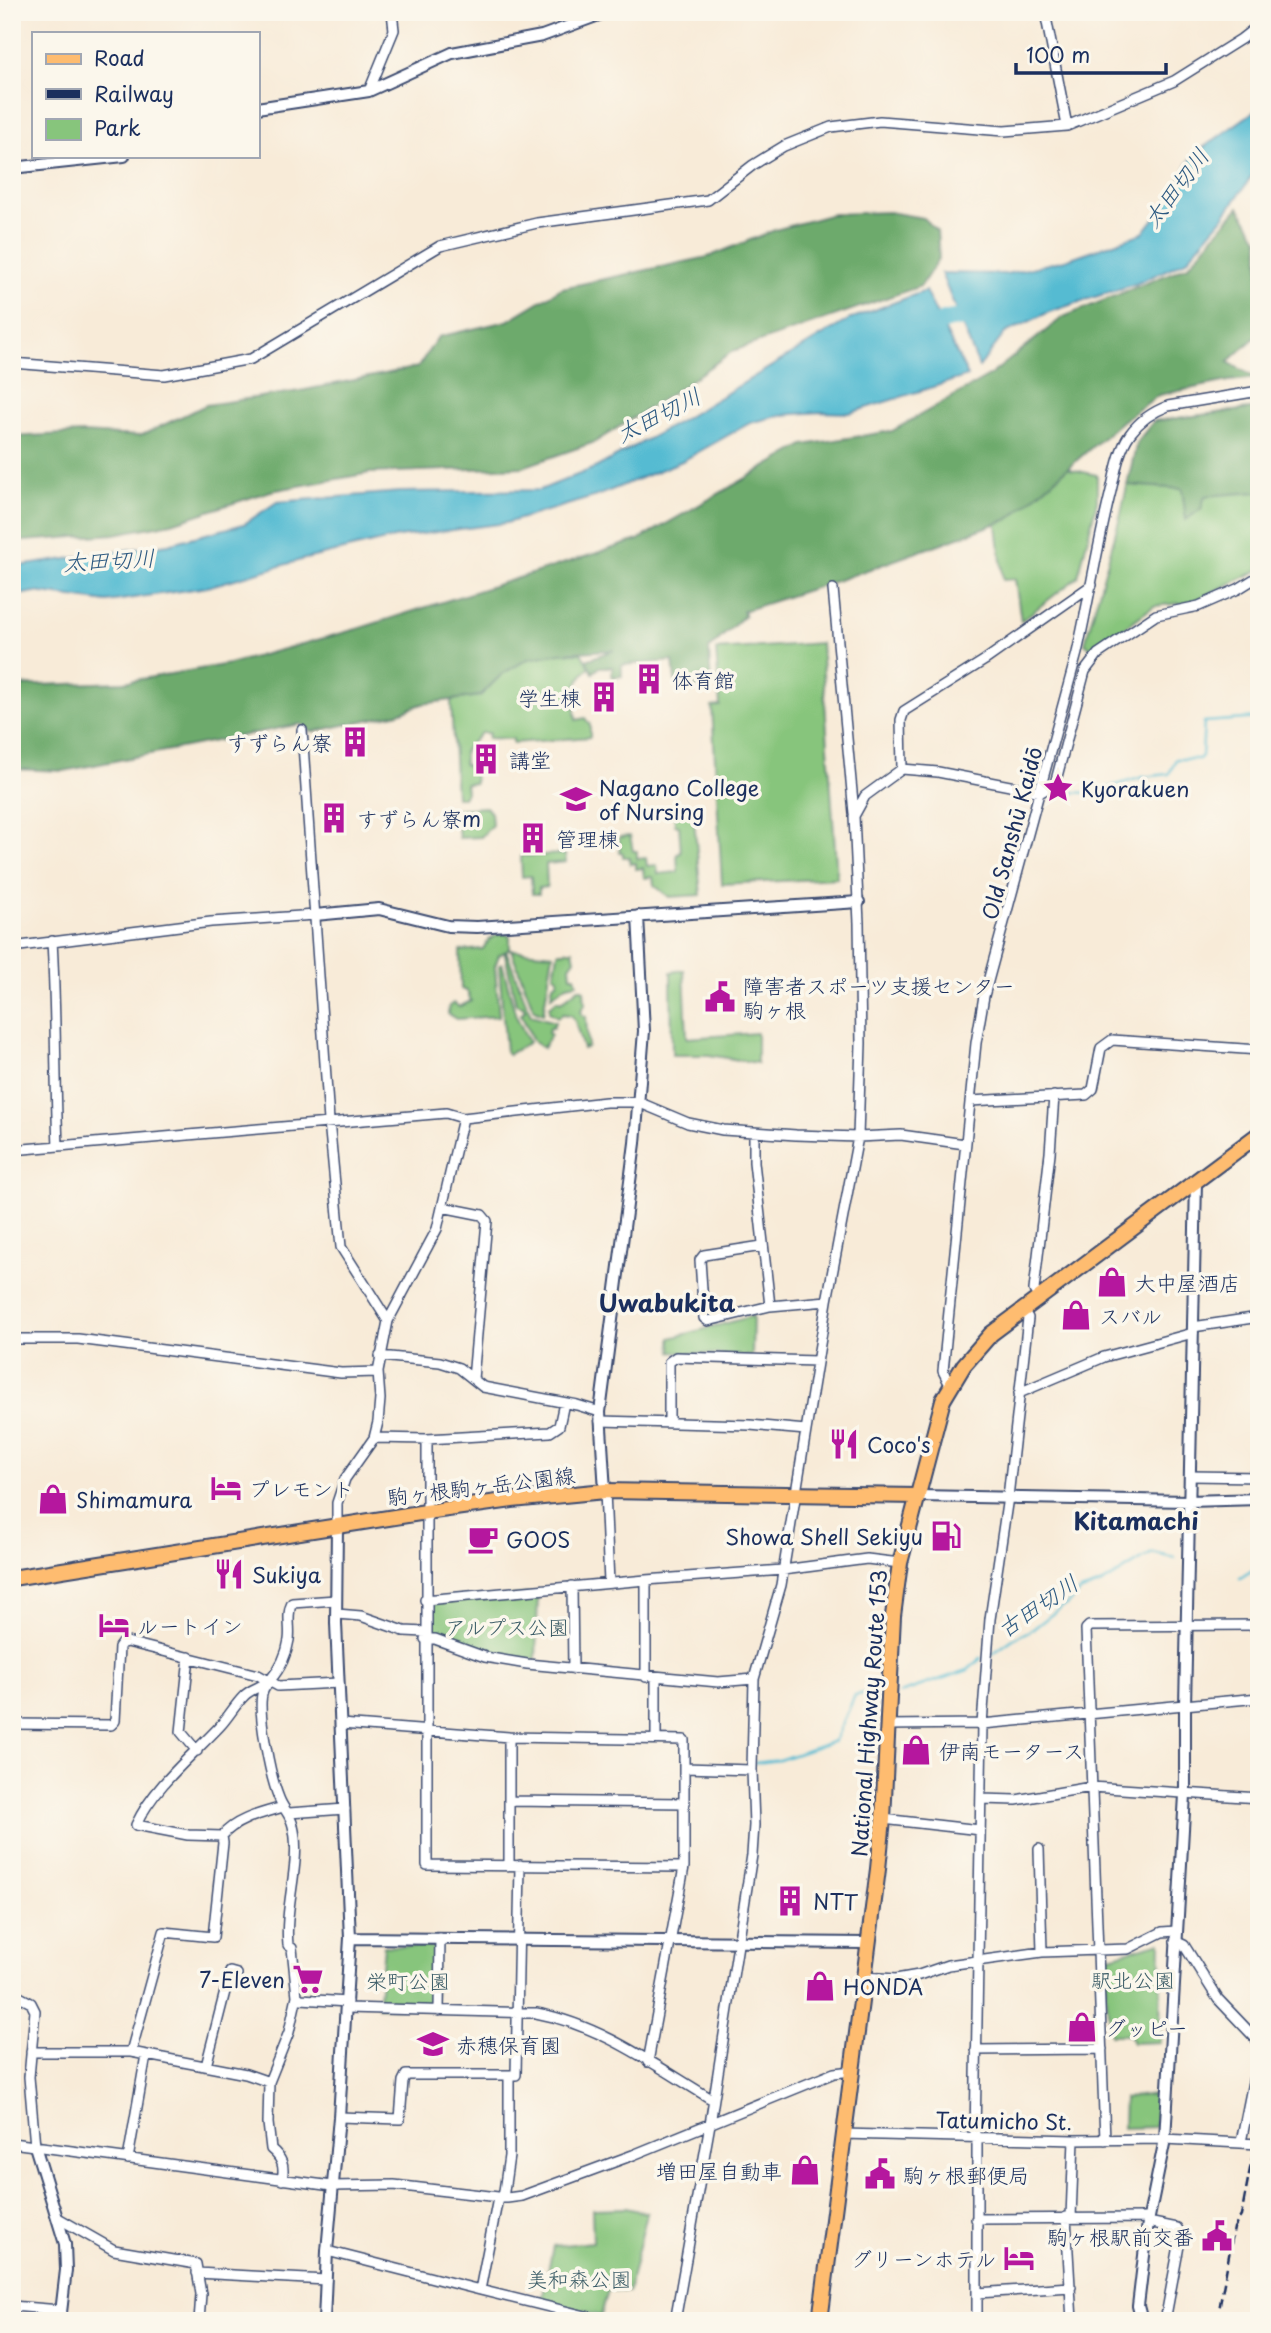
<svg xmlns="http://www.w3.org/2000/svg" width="1271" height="2333" font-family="'Playpen Sans','Klee One',sans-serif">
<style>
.green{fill:#87c57c;stroke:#517a6d;stroke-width:2}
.forest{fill:#6daa6c;stroke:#446c65;stroke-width:2}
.water{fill:#54bbd2;stroke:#387598;stroke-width:2}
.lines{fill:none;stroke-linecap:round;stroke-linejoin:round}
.stream{stroke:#54bbd2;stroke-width:2.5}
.river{stroke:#54bbd2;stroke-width:18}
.minor-casing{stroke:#3c4b70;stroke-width:12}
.tertiary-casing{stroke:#3c4b70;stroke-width:14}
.primary-casing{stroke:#3c4b70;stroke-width:18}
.trunk-casing{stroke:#3c4b70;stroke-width:18}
.minor{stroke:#fff;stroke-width:9}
.tertiary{stroke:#fff;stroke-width:10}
.primary{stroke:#febc70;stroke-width:14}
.trunk{stroke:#febc70;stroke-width:14}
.rail{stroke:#1b2f5e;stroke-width:2.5;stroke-dasharray:10 5;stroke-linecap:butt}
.labels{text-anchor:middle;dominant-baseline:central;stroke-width:7;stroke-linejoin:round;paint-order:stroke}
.poi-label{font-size:21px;fill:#1b2f5e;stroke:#fbf7ec;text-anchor:start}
.street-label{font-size:21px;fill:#1b2f5e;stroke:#fbf7ec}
.park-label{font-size:21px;fill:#3b5c67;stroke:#fbf7ec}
.water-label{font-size:23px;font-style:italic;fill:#2c5981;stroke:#fbf7ec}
.quarter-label{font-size:24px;font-weight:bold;fill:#1b2f5e;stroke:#fbf7ec}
</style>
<rect width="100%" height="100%" fill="#fbf7ec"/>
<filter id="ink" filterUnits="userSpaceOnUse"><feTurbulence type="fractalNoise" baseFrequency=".0143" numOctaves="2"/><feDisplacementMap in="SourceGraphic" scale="14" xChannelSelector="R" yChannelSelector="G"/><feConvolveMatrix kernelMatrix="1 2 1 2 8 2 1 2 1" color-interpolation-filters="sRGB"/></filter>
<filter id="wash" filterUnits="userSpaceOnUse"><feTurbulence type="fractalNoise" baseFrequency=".00686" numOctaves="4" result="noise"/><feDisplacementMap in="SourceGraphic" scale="28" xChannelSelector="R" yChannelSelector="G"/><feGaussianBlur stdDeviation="1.57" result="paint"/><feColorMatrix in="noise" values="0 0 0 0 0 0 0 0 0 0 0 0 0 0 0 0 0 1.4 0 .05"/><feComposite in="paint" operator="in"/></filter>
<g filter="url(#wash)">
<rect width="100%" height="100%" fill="#f8ebd8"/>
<path class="green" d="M1259 408V570L1192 602 1154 606 1094 650 1085 643 1121 513 1137 442 1154 421Z
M1051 465 1097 475V501L1078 577 1021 621 1015 579 1003 580 994 496Z
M821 643 837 878 722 884 712 707 720 706 716 650Z
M560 653H581L590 667C572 682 573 698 576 720L585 718 590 725V737L513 743V739L488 738 489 733H481L464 751V765H473L475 783 465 784 466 792 463 797H456L451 700 480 696 502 674 528 659Z
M486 807 491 813 492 825 481 837 459 838 456 809Z
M693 808 701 895 669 897 654 885 653 877 644 878 643 868 636 869V863L630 864 629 857H623V853H620L619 837 630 836 633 851H637V859L646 858 647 866 657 865 658 874 678 872 677 854 681 853 679 825H675L674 810Z
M565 854 566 862 546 864 547 887 539 888V894H532L531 876 522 877 521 856Z
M503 933 510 936V949L499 955 495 966 499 1016 456 1019 448 1014 449 1006 454 1003 459 1007 471 1001 467 991 461 989 460 951 483 949C488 939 493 936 503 933Z
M511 950 553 954 543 1014 534 1010Z
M567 950H573L575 959 570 966 571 976H575L577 983 567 985 551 996 553 984 557 983 558 977 554 975 558 953Z
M507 953 531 1015 555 1022 553 1028 550 1027 548 1033 551 1035 543 1048 533 1041 521 1014 525 1010 523 1006 516 1004 505 954Z
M502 963 516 1016 529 1042 509 1054 506 1052 499 966Z
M684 970 687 1038 757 1033V1063L709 1055H672L671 972Z
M579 988 584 990 585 1005 581 1010 582 1015 586 1017 588 1047 583 1049 575 1021 571 1015 563 1014 558 1017 549 1012V1007L557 1000 561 1002Z
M753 1316 752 1356 672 1352 671 1338Z
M538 1593 536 1660 486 1652 433 1635 430 1632 431 1607 436 1603Z
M1161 1942 1160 2042 1133 2043 1129 2035H1110L1103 1958Z
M384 1946 436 1947 435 2004 431 2008 378 2007Z
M1156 2094 1155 2127 1123 2128 1124 2098Z
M626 2208 647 2213 628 2292 608 2290 601 2316 542 2301 553 2246 593 2242 592 2209Z"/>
<path class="forest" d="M1239 207 1259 240V334L1228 362 1256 378 1229 381 1159 395 1122 421 1009 519 842 579 743 611 745 615 709 649 711 685 696 688 694 680 675 681 673 661 622 665V676L612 677V667H600L593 673 586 660 614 650 560 653 528 659 502 674 480 696 422 704 399 713 312 732 301 724 64 771 12 769V686L124 682 229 664 357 629 638 540 804 445 892 431 989 376 1063 317 1188 266Z
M889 212 923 218 937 231 939 258 921 286 733 351 671 394 595 442 523 467 370 473 271 491 172 523 115 534 12 542V437L82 433 140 436 206 405 300 391 418 367 438 337 507 321 562 288 708 257 775 230 833 214Z
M1259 408V422L1256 426 1259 429V492L1205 496 1201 509 1186 520 1182 489 1127 485 1137 442 1154 421Z"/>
<path class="water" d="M1259 108V166L1222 219 1186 261 1138 283 1049 312 1005 333 979 367 941 273 1006 274 1065 260 1143 233 1167 202 1193 155Z
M925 291 968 376 850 413 820 412 782 415 750 423 682 461 597 496 506 523 398 537 301 560 207 587 107 602 35 592 12 596V567L168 544 244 524 277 502 400 492 540 490 597 467 677 423 850 319Z"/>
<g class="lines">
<path class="stream" d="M1068 792 1090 793 1143 777 1169 774 1176 759H1199L1202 756 1204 722 1259 718
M1240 1578 1259 1566
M992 1654 1013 1639 1033 1629 1061 1607 1067 1605 1081 1591 1102 1584 1152 1553 1175 1558
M900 1693 968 1670 981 1658
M755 1763 779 1760 835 1741 855 1695 873 1692"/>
<path class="river" d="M920 330 947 320 981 314"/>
</g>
</g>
<g filter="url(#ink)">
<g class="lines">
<g class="minor-casing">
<path id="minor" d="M1045 12 1067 126
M369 91 394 30 392 12
M12 363 164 375 251 359 440 246 537 223 708 200 753 165 784 146 831 127 880 121 1004 131 1067 126 1174 81 1241 39 1259 25
M833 589 854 813
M302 730 329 1121 341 1247 388 1321
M902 769 901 720 904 711 985 660 1092 585
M52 941C56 1009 55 1077 58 1146
M12 947 211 922 315 915
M970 1101 1086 1095 1093 1089 1101 1048 1112 1040 1259 1050
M754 1133V1162L770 1306 827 1301
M12 1150 446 1113 463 1118
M442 1207 482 1215 487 1221 473 1379
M762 1246 704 1255 700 1260 704 1318 708 1321 770 1306
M1039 1298 1034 1290 1050 1153 1054 1096
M1193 1327 1259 1317
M12 1339H78L341 1373 378 1372
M380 1356 440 1362 459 1368 483 1387 577 1405 600 1412
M950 1385 943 1371 976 1043 984 996 1077 653C1089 600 1097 547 1110 495 1115 475 1118 451 1130 434 1140 420 1152 412 1168 406L1259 391
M1019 1393 1104 1357 1193 1333
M600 1421 750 1425 806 1430
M669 1422V1362L676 1357 817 1361
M374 1438 427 1439 550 1432 559 1426 564 1403
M427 1439V1865L684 1867
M1190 1476 1259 1477
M605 1491 609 1583
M337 1526V1503L345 1479 374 1438 378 1422 380 1399 378 1372 388 1321 437 1229 463 1118 606 1102H638L688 1123 723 1130 796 1135 858 1137 901 1135 965 1144
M572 1586 573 1669
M425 1600 646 1580 783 1570 867 1559 900 1563
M337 1614 361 1616 404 1631 425 1632
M425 1639H435L485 1657 527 1664 718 1682 754 1679
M189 1657 181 1732 197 1751
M646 1677V1580
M656 1678V1739
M269 1682C267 1685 264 1688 263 1691 256 1709 271 1779 279 1798 283 1809 291 1815 293 1826 302 1861 284 1905 288 1945L292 1948 297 1996 289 2032 269 2082 268 2123 271 2149C282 2158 285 2166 282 2180
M12 1724 111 1725 115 1721 119 1647 122 1643 127 1642 258 1675 278 1686 339 1683
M341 1724 509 1737 684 1740V1867L648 2062
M888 1725 982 1724 1259 1698
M684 1768 752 1770
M981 1799 1016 1800 1091 1787 1259 1798
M509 1801 685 1803
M289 1813 345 1809
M883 1819 980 1830
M222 1836 188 1835 136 1825C154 1786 192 1756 220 1726 229 1716 235 1705 244 1696 251 1688 264 1687 271 1679 280 1669 287 1654 289 1640 291 1628 286 1614 292 1603L336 1600
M1039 1849 1042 1952
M509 1865V1737
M1175 1941 1184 1945 1218 1999 1259 2042
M864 1977 896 1979 919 1975 948 1965 1042 1952 1128 1949 1162 1932 1176 1931
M12 1993 31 2003 35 2011 29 2077 35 2146
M297 1996 301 1999 347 2002
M347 2008 536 2013C601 2025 656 2066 713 2100
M439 2011 440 1938
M976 2050 1102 2049
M31 2052H131L246 2074 269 2082
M131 2052 164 1932 213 1937 223 1843 222 1836C235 1819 263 1813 283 1807
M206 2066 230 1972 237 1974
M339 2117 400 2119 403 2081 406 2075H516L520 1865
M843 2134 1074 2140 1165 2139 1259 2144
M975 2137 982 1724 990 1619 1008 1497 1028 1318 1023 1310
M977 2137V2321
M1105 2140 1086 1629 1089 1626 1259 1625
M1241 2142 1259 2052
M12 2143 332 2186 394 2185 507 2198 522 2196 633 2155 834 2073 852 2071
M128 2159 146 2055
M498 2198 480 2290 606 2321
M503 2198 509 2156V2076
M1066 2217 1072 2321
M1071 2217 1074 2140
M58 2218 114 2250 196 2264 201 2294 199 2321
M976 2219 1149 2218
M1148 2222 1177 2228 1181 2235 1165 2321
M327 2251 480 2290
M197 2273 326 2280
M977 2293 1071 2287
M12 2306 60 2310
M675 2321 710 2124 752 1855 754 1825 752 1770 754 1679 781 1585 827 1301 858 1137 861 1043 859 923 854 816 865 796 902 769 938 772 1041 792 1055 784 1085 671 1098 654 1156 615 1199 606 1238 589 1259 576"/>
</g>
<g class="tertiary-casing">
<path id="tertiary" d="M257 108 369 91 452 53 542 36 607 12
M12 168 124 156
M315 915 379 909 448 926 477 927 859 902
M605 1491 600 1412 635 1143 644 1031 638 916
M918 1496 1189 1501 1259 1499
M350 1938 868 1943
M35 2146 65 2244 66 2270 60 2321
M324 2321 327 2251 339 2117 350 1938 336 1623 337 1526
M1142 2321 1138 2306 1148 2222 1165 2139 1185 1795V1706L1196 1181"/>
</g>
<g class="primary-casing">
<path id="primary" d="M12 1578 426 1512 512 1500 605 1491 918 1496"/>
</g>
<g class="trunk-casing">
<path id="trunk" d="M820 2321 878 1869 883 1819 893 1616 900 1563 943 1400 964 1365 991 1334 1259 1134"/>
</g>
<use href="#minor" class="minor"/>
<use href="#tertiary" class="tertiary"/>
<use href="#primary" class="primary"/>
<use href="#trunk" class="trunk"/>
<path class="rail" d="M1217 2321 1234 2228 1241 2216 1259 2122"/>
</g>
</g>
<defs>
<g id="building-bare" transform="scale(2.415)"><path d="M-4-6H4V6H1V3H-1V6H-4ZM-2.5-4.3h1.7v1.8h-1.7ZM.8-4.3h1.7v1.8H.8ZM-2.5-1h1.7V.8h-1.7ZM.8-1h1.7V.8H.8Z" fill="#b5179e" stroke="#fbf7ec" stroke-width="2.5" paint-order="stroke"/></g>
<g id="sight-bare" transform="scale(2.415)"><path d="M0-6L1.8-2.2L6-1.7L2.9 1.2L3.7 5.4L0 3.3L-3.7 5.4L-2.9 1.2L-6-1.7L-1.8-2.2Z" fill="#b5179e" stroke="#fbf7ec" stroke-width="2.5" paint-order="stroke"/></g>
<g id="university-bare" transform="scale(2.415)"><path d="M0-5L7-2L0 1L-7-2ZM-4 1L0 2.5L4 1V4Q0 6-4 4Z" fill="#b5179e" stroke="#fbf7ec" stroke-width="2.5" paint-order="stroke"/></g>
<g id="civic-bare" transform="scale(2.415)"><path d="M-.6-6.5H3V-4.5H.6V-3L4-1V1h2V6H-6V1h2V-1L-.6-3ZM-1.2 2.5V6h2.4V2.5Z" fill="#b5179e" stroke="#fbf7ec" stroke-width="2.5" paint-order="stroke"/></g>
<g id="shop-bare" transform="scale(2.415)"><path d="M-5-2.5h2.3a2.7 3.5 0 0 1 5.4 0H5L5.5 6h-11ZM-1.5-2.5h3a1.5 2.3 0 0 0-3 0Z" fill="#b5179e" stroke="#fbf7ec" stroke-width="2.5" paint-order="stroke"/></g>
<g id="restaurant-bare" transform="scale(2.415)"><path d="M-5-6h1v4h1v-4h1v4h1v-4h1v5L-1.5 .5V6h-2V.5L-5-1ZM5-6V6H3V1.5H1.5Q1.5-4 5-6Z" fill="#b5179e" stroke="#fbf7ec" stroke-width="2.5" paint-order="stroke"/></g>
<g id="hotel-bare" transform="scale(2.415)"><path d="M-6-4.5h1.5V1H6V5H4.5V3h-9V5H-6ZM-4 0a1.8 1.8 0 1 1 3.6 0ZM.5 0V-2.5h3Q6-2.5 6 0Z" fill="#b5179e" stroke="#fbf7ec" stroke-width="2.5" paint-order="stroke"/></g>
<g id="fuel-bare" transform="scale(2.415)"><path d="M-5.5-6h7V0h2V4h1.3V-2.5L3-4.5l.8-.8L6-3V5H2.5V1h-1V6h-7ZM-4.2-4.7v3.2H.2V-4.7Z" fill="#b5179e" stroke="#fbf7ec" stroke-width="2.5" paint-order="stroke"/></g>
<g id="cafe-bare" transform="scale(2.415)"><path d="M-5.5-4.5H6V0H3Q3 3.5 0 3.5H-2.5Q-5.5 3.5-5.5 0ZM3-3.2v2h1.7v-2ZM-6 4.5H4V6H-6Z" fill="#b5179e" stroke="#fbf7ec" stroke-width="2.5" paint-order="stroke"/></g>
<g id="supermarket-bare" transform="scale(2.415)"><path d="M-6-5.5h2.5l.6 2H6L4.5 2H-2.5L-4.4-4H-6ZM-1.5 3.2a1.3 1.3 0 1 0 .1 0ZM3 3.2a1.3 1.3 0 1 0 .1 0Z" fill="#b5179e" stroke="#fbf7ec" stroke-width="2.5" paint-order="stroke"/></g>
<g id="school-bare" transform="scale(2.415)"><path d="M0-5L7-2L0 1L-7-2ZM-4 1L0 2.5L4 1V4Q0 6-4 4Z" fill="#b5179e" stroke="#fbf7ec" stroke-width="2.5" paint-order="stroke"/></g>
</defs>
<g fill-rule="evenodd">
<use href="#building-bare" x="649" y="679"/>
<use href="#building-bare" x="604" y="697"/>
<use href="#building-bare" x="355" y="742"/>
<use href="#building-bare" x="486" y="759"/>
<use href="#sight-bare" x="1058" y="788"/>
<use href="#university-bare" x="576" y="799"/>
<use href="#building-bare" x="334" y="818"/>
<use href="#building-bare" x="533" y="838"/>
<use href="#civic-bare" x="720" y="997"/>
<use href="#shop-bare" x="1112" y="1282"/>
<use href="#shop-bare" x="1076" y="1315"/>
<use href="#restaurant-bare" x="844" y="1444"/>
<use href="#hotel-bare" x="226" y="1488"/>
<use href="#shop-bare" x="53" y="1499"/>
<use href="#fuel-bare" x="946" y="1536"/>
<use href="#cafe-bare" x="483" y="1539"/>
<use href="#restaurant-bare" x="229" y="1574"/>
<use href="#hotel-bare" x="114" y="1625"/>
<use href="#shop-bare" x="916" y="1750"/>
<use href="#building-bare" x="790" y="1901"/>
<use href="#supermarket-bare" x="308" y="1979"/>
<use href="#shop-bare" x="820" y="1986"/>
<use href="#shop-bare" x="1082" y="2027"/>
<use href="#school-bare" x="433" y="2044"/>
<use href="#shop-bare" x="805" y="2170"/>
<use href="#civic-bare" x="880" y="2174"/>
<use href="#civic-bare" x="1217" y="2236"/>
<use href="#hotel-bare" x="1019" y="2258"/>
</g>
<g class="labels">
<g class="poi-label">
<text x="672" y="679">体育館</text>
<text x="581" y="697" text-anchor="end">学生棟</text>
<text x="332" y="742" text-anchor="end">すずらん寮</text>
<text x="509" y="759">講堂</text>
<text x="599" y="787">Nagano College<tspan x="599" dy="24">of Nursing</tspan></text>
<text x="1081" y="788">Kyorakuen</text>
<text x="357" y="818">すずらん寮m</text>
<text x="556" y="838">管理棟</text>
<text x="743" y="985">障害者スポーツ支援センター<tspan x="743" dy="24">駒ヶ根</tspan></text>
<text x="1135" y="1282">大中屋酒店</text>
<text x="1099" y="1315">スバル</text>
<text x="867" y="1444">Coco's</text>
<text x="249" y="1488">プレモント</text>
<text x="76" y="1499">Shimamura</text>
<text x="923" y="1536" text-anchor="end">Showa Shell Sekiyu</text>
<text x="506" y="1539">GOOS</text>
<text x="252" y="1574">Sukiya</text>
<text x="137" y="1625">ルートイン</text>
<text x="939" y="1750">伊南モータース</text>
<text x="813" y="1901">NTT</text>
<text x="285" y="1979" text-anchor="end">7-Eleven</text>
<text x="843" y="1986">HONDA</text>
<text x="1105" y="2027">グッピー</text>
<text x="456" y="2044">赤穂保育園</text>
<text x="782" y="2170" text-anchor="end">増田屋自動車</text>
<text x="903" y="2174">駒ヶ根郵便局</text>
<text x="1194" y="2236" text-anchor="end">駒ヶ根駅前交番</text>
<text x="996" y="2258" text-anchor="end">グリーンホテル</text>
</g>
<g class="street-label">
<text transform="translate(1011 833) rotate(-75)">Old Sanshū Kaidō</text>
<text transform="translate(481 1485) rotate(-7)">駒ヶ根駒ヶ岳公園線</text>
<text transform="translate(868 1713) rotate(-86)">National Highway Route 153</text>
<text transform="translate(1004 2120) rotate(1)">Tatumicho St.</text>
</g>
<g class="park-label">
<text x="507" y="1626">アルプス公園</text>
<text x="1133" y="1979">駅北公園</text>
<text x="408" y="1980">栄町公園</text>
<text x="579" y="2278">美和森公園</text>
</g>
<g class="water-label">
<text transform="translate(1175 187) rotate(-53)">太田切川</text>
<text transform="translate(658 414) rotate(-27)">太田切川</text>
<text transform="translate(109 559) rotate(-3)">太田切川</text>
<text transform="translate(1037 1605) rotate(-34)">古田切川</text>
</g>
<g class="quarter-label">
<text x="667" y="1302">Uwabukita</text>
<text x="1136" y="1520">Kitamachi</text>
</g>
</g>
<rect width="1271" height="2333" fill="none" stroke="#fbf7ec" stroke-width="42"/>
<rect x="32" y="32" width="228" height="126" fill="#fbf7ec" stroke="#a1a7b3" stroke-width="2"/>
<rect x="46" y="54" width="35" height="10" fill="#febc70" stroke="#a1a7b3" stroke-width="2"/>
<text x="94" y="66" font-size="21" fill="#1b2f5e">Road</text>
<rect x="46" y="89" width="35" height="10" fill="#1b2f5e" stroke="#a1a7b3" stroke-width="2"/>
<text x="94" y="102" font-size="21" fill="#1b2f5e">Railway</text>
<rect x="46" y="119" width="35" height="21" fill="#87c57c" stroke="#a1a7b3" stroke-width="2"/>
<text x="94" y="136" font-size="21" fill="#1b2f5e">Park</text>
<path d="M1016 63v10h150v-10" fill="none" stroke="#1b2f5e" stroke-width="3.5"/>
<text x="1026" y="63" font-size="21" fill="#1b2f5e" stroke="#fbf7ec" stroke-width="5" paint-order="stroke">100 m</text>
</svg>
